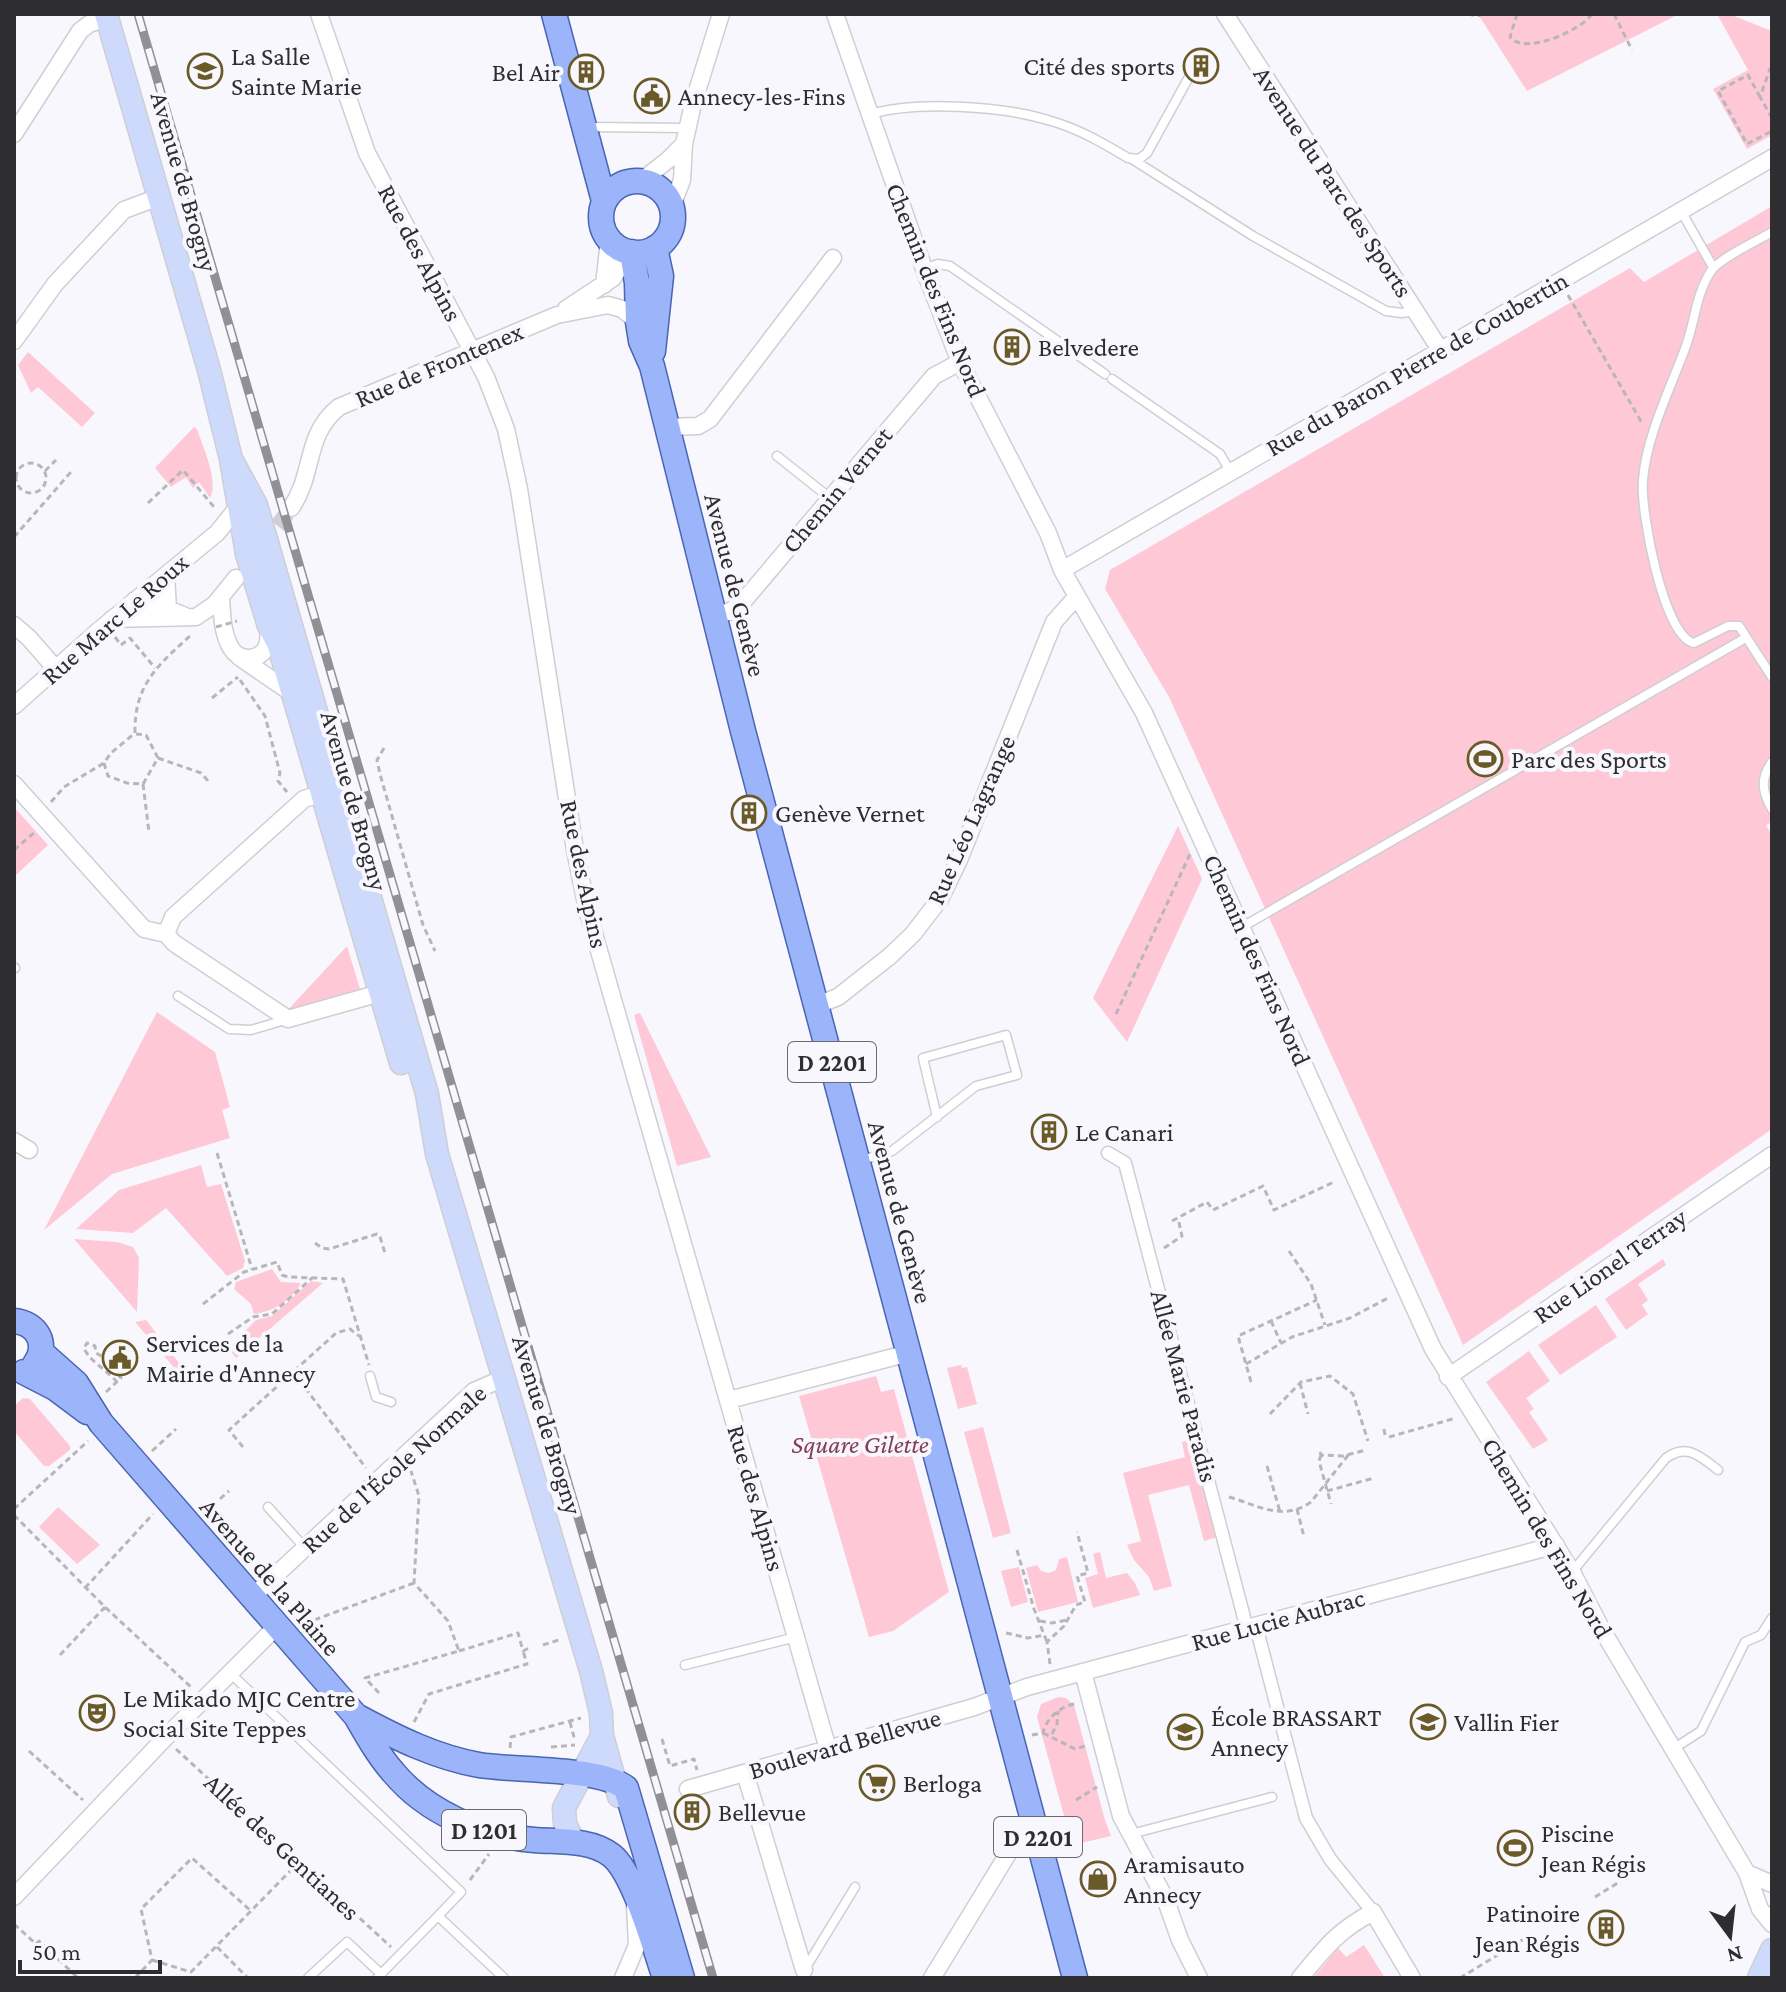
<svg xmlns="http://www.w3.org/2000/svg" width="1786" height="1992" font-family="'Crimson Pro',serif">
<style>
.green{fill:#fec8d7}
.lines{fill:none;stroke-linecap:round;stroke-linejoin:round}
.minor-tunnel{stroke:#d0cfd5;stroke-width:16;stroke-dasharray:16 8;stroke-linecap:butt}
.service-casing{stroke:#cfced4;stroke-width:11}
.pedestrian-casing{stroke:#cfced4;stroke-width:15}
.minor-casing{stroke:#cfced4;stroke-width:19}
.secondary-casing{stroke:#cfced4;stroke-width:25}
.primary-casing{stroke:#4a65b1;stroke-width:27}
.path{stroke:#b7b6bb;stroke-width:3;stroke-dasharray:6 4;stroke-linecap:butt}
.service{stroke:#fff;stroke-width:8}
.pedestrian{stroke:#fff;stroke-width:12}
.minor{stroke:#fff;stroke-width:16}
.secondary{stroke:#cddafc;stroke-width:22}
.primary{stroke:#9bb4fa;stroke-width:24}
.rail-casing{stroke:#919095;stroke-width:9}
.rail{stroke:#f9f7fe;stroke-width:6;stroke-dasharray:18;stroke-linecap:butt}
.path-bridge{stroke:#b7b6bb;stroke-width:3;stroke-dasharray:6 4;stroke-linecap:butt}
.labels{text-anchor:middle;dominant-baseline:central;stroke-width:8;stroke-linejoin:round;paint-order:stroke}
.shield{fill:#f9f7fe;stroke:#6b6a6e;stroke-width:2}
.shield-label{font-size:24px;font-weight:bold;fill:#2e2e30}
.poi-label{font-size:26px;fill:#2e2e30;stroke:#f9f7fe;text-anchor:start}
.street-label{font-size:26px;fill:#2e2e30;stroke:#f9f7fe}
.park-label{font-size:26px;font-style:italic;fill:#833d55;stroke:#f9f7fe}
</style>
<rect width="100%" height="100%" fill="#f9f7fe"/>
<path class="green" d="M1478 14H1679L1527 91Z
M1717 14H1729L1772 31V135L1747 149 1713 89 1748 70Z
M1772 206V822L1766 825 1772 836V1129L1463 1345 1169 697 1105 589 1110 570 1630 268 1644 282Z
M28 352 95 413 82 427 38 387 31 393 18 365Z
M194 427 197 429C203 448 219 480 210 498L199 482 193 488 186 477 171 487 155 468Z
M14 807 48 845 14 877Z
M1178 826 1202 879 1127 1042 1093 998Z
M347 946 360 989 358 992 286 1012Z
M157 1012 215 1052 230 1107 222 1110 230 1138 112 1174 44 1230Z
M640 1013 711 1157 677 1166 634 1015Z
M201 1165 207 1187 221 1184 245 1261 243 1268 227 1276 166 1208 133 1233 76 1229 119 1190Z
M74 1239 117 1242 133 1247 139 1258 137 1312Z
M1663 1259 1666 1265 1638 1284 1648 1300 1642 1305 1648 1314 1626 1330 1605 1299Z
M272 1269 281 1282 301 1283C292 1300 273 1312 254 1314L251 1304 234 1289 236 1282Z
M311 1281 323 1283 236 1358 228 1348 256 1320 272 1316Z
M1596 1305 1617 1337 1560 1375 1538 1345Z
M146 1320 193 1381 189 1385 135 1322Z
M1529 1351 1550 1381 1526 1398 1534 1409 1529 1412 1548 1440 1533 1449 1486 1382Z
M961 1365 962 1368 967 1367 977 1404 958 1409 947 1368Z
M876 1376 881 1392 894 1389 949 1592 893 1631 869 1637 799 1396Z
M23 1398 30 1399 70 1446V1450L49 1466H44L14 1431V1406Z
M983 1427 1011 1533 993 1538 964 1432Z
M1194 1439 1218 1537 1204 1541 1189 1485 1148 1495 1172 1586 1154 1591 1149 1577 1134 1560 1127 1545 1141 1541 1123 1473 1185 1457 1182 1442Z
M58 1507 100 1545 77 1564 39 1527Z
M1100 1552 1106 1578 1127 1573 1135 1583 1140 1595 1093 1608 1085 1578 1098 1574 1093 1554Z
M1067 1557 1078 1602 1038 1612 1026 1568 1037 1565 1041 1571 1049 1573 1056 1570 1059 1559Z
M1019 1567 1028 1602 1011 1607 1001 1571Z
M1058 1697 1066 1698 1074 1705 1105 1820 1111 1836 1072 1845 1037 1717 1041 1704Z
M1364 1945 1385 1978H1313L1338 1948 1346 1957Z"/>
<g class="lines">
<path class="minor-tunnel" d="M263 545 291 508"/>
<g class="service-casing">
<path id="service" d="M868 115C915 100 1004 106 1051 121 1079 129 1103 143 1128 158L1139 159 1147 153 1189 77
M588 127 687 128
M1132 159 1253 236 1386 311 1402 313 1415 311
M1681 211 1713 267
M1772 232C1757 241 1720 258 1711 271 1696 294 1695 321 1686 346 1671 387 1646 437 1643 480 1640 509 1663 636 1694 643L1728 626H1739L1772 677
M924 269 938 264 950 266 1105 374
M1112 379 1220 454 1230 471
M777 456 830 498
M1772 762C1760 778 1762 792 1772 809
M1242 927 1742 640
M14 967 15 968
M178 996 229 1029 251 1030 285 1020
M859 1161 892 1151 976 1086 1017 1075 1006 1035 923 1058 937 1117
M370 1376 376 1397 391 1402
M268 1507 305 1548
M1572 1572 1666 1458C1687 1443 1700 1456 1718 1470
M685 1665 796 1637
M229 1672 461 1892 438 1916 504 1978
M1673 1749 1701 1731 1745 1642 1761 1635 1772 1618
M1131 1834 1272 1797
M805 1969 855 1887
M308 1978 347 1942 381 1974
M377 1978 438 1916"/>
</g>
<g class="pedestrian-casing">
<path id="pedestrian" d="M1108 1153 1125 1163 1247 1629
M1256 1626 1306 1818 1330 1859 1373 1912"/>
</g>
<g class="minor-casing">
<path id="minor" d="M319 14 367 153 486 377 506 429 519 489 575 850 587 909 828 1749
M835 14 924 269 960 362 1048 533 1062 570 1144 713 1433 1349 1572 1572 1601 1628 1747 1873 1760 1909 1772 1924
M1225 14 1441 351
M14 134 80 31 89 24 107 18
M641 181 668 160 684 144
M672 206 682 180 684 144 693 104 721 14
M604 285 609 241
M566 309 613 278 629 252
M14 341 55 284 124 210 159 197
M666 427 698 426 710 419 833 258
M291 508C315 473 304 435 339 407L557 315 608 305 622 309 638 322
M1062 570 1772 158
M166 575 168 609 185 616
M221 597C222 614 222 633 231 648 237 659 254 662 264 651 269 645 269 634 269 626
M135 600 168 609
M713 613 729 612 741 604 934 376 960 362
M112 619 196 617 215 604 236 578
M14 625 29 638 56 669
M239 657 293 694
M14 706 97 632 217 533 242 502
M14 784 144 929 166 934 174 943 288 1019 380 993
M166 934 173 917 304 799 323 793
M817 1005 838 997 890 956 913 934 940 899 959 860 1054 622 1077 596
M14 1141 29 1150
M1448 1377 1772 1155
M729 1400 909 1353
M251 1598 474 1391 504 1378
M1083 1672 1121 1816 1165 1898 1180 1940 1199 1978
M745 1773 804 1970
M688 1789 974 1707 1027 1687 1556 1545
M1747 1873 1772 1884
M14 1897 165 1738 276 1627
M623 1978 637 1945 635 1907
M932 1978 1017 1839 1037 1833
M1300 1978C1325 1948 1337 1931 1373 1912L1412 1978"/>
</g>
<g class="secondary-casing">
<path id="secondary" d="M106 14 209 370 231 459 247 554 269 626 278 643 401 1063
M231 459 256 505 427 1094 437 1154 591 1671 601 1713 602 1736 619 1796
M573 1842 565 1823 564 1808 602 1736
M1759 1978 1772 1950"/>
</g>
<g class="primary-casing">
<path id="primary" d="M554 14 604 201
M601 217a36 36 0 1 1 72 0a36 36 0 1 1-72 0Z
M632 252 637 283 638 322 641 341 652 366 743 731 1075 1978
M653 351 661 276 655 248
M14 1321C37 1323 49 1344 35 1364
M41 1352 76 1383 101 1423 356 1716C367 1735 378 1755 393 1772 427 1813 482 1836 534 1840 559 1842 590 1839 611 1855 634 1872 655 1949 665 1978
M24 1372 55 1388 87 1412
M358 1717C397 1738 435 1757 479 1765 516 1771 599 1767 626 1788L682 1978"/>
</g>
<path class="path" d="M1468 14 1477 16 1483 14
M1517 14 1510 37C1524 56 1582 30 1592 14
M1614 14 1632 50
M1772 70 1770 69 1760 97 1772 118
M1760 97 1748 75 1718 91 1747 144 1772 131
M1568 295 1642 423
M16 478a15 15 0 1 1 30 0a15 15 0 1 1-30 0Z
M45 471 56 460
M148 503 183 470 214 507
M14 537 71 472
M115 637 121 645 130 638 155 668
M240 680 265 716 280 773 278 781 287 792
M212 698 238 677
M384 748 377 760 380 774 423 925 435 951
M158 758 201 773 209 782
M104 763 108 776 127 783 143 784 158 758 146 735 136 734
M143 784 149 832
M51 802 64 787 104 763 111 753 135 733C134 685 158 665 191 635
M14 850 35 832
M1116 1014 1190 854
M217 1153 252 1269
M1172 1221 1207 1202 1213 1210 1263 1186 1274 1210 1336 1181
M315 1243 322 1248 329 1249 377 1234 380 1237 385 1253
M1164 1248 1182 1236 1178 1218
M1289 1251 1311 1284 1325 1325
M203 1304 244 1272 277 1262 282 1275 288 1277 343 1279 369 1365
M1271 1321 1281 1343
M228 1334 253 1317 272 1314 312 1278
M1246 1364 1292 1337 1350 1318 1390 1297
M293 1372 366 1468
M1251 1382 1238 1336 1317 1300
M1300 1383 1308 1414
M106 1392 121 1378 105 1358 96 1353 95 1346 87 1343 84 1348C89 1361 107 1370 117 1382
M1270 1414 1301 1382 1330 1376 1353 1394 1368 1441
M1384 1429 1385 1435
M1389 1437 1456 1418
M243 1447 229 1430 336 1333 350 1329 359 1336
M152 1451 176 1429
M1320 1452 1321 1455 1343 1456 1366 1450
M1321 1455 1319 1461 1331 1504
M1267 1466 1280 1512
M1327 1491 1374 1478
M1229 1497C1257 1505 1283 1522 1311 1502L1349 1454
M14 1509 88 1441
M1297 1509 1304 1537
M205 1512 229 1491
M14 1515 105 1607 192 1688
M1017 1550 1034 1609 1047 1642
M85 1588 153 1514
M1040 1621 1052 1623 1067 1620
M309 1628 314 1620 414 1583
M1006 1633 1028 1638 1045 1635
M543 1645 562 1639
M459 1651 518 1633 523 1651 529 1648
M60 1655 105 1607
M1050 1664 1047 1642 1064 1626 1076 1605 1085 1602 1077 1576 1088 1573 1077 1532
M379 1693 365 1678 459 1651 448 1621 414 1583 419 1496 411 1471
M414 1722 429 1694 527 1664 523 1651
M570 1722 575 1741
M1043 1733 1075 1749 1085 1746
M1052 1734 1057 1724 1058 1711
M1032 1735 1043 1733C1046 1718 1060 1707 1074 1704
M662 1739 670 1766 694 1759 697 1770
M551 1747 575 1745
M510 1748 511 1737 581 1718
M176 1749 391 1947
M29 1751 83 1800
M1076 1800 1097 1787
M470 1880 489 1854
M1595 1897 1637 1871
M14 1924 36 1944 39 1941 78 1978
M217 1947 248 1978
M152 1960 191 1972 299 1862
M135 1978 152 1960 141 1909 192 1858 251 1911
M1460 1978 1527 1937"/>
<use href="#service" class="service"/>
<use href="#pedestrian" class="pedestrian"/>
<use href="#minor" class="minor"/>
<use href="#secondary" class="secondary"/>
<use href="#primary" class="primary"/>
<g class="rail-casing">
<path id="rail" d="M138 14 713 1978"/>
</g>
<use href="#rail" class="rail"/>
<path class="path-bridge" d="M216 627 237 621"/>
</g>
<defs>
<g id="building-ring" transform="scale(1.8)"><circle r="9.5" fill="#f9f7fe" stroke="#695a27" stroke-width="1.5"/><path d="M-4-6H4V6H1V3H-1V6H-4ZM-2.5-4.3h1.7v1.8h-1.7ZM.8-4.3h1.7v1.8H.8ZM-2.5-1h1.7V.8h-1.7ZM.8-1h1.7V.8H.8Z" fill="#695a27"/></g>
<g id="school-ring" transform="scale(1.8)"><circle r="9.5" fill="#f9f7fe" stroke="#695a27" stroke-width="1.5"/><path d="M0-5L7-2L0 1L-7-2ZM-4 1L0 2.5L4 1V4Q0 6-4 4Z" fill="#695a27"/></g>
<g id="civic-ring" transform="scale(1.8)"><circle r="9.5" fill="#f9f7fe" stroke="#695a27" stroke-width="1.5"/><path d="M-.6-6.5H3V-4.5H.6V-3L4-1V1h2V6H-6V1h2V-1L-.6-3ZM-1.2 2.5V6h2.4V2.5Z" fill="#695a27"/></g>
<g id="stadium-ring" transform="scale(1.8)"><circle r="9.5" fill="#f9f7fe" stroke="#695a27" stroke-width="1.5"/><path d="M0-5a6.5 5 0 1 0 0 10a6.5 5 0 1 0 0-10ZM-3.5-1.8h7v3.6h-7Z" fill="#695a27"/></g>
<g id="theatre-ring" transform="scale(1.8)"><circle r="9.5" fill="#f9f7fe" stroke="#695a27" stroke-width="1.5"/><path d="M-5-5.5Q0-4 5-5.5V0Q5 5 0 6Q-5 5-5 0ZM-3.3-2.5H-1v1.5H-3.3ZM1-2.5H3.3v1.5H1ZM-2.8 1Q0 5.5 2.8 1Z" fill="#695a27"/></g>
<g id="university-ring" transform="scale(1.8)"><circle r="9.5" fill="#f9f7fe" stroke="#695a27" stroke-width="1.5"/><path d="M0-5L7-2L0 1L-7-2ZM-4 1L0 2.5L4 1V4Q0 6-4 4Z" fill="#695a27"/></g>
<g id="supermarket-ring" transform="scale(1.8)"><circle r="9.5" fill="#f9f7fe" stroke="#695a27" stroke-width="1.5"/><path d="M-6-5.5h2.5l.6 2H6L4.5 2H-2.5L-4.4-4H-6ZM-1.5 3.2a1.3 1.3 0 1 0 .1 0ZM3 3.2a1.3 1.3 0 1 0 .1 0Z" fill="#695a27"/></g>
<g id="shop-ring" transform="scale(1.8)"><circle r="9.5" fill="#f9f7fe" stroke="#695a27" stroke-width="1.5"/><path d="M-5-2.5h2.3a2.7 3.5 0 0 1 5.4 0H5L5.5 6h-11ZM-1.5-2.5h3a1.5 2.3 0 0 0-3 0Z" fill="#695a27"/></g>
</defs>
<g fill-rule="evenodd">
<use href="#building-ring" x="1201" y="66"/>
<use href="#school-ring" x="205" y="71"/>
<use href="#building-ring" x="586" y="72"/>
<use href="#civic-ring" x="652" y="96"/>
<use href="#building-ring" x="1012" y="347"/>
<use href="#stadium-ring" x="1485" y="759"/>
<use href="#building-ring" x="749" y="813"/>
<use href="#building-ring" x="1049" y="1132"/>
<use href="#civic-ring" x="120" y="1358"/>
<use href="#theatre-ring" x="97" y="1713"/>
<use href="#school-ring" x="1428" y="1722"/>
<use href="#university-ring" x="1185" y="1732"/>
<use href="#supermarket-ring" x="877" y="1783"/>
<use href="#building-ring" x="692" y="1812"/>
<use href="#stadium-ring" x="1515" y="1848"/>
<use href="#shop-ring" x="1098" y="1879"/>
<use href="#building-ring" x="1606" y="1928"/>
</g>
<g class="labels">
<g class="shield">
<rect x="788" y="1042" width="88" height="40" rx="6"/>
<rect x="442" y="1810" width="84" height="40" rx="6"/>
<rect x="994" y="1817" width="88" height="40" rx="6"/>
</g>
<g class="shield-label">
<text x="832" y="1062">D 2201</text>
<text x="484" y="1830">D 1201</text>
<text x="1038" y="1837">D 2201</text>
</g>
<g class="poi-label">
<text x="231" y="56">La Salle<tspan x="231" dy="30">Sainte Marie</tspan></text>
<text x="1175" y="66" text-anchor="end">Cité des sports</text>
<text x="560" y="72" text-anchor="end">Bel Air</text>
<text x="678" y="96">Annecy-les-Fins</text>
<text x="1038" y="347">Belvedere</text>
<text x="1511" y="759">Parc des Sports</text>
<text x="775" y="813">Genève Vernet</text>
<text x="1075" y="1132">Le Canari</text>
<text x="146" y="1343">Services de la<tspan x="146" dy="30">Mairie d'Annecy</tspan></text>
<text x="123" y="1698">Le Mikado MJC Centre<tspan x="123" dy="30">Social Site Teppes</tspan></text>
<text x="1211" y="1717">École BRASSART<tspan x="1211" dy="30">Annecy</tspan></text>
<text x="1454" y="1722">Vallin Fier</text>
<text x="903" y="1783">Berloga</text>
<text x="718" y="1812">Bellevue</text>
<text x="1541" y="1833">Piscine<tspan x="1541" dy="30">Jean Régis</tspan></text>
<text x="1124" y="1864">Aramisauto<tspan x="1124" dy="30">Annecy</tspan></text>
<text x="1580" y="1913" text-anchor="end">Patinoire<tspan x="1580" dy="30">Jean Régis</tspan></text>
</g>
<g class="street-label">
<text transform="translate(184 182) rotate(74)">Avenue de Brogny</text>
<text transform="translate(1333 182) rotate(57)">Avenue du Parc des Sports</text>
<text transform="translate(420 253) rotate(62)">Rue des Alpins</text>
<text transform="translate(936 290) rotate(68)">Chemin des Fins Nord</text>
<text transform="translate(1417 364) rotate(-30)">Rue du Baron Pierre de Coubertin</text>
<text transform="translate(439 365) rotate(-23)">Rue de Frontenex</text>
<text transform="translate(837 490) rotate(-50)">Chemin Vernet</text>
<text transform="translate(735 585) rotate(76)">Avenue de Genève</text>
<text transform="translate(115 619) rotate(-41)">Rue Marc Le Roux</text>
<text transform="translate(354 801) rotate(74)">Avenue de Brogny</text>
<text transform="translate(971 820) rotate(-66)">Rue Léo Lagrange</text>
<text transform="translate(584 874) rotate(78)">Rue des Alpins</text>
<text transform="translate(1257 960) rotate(66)">Chemin des Fins Nord</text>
<text transform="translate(900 1212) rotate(75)">Avenue de Genève</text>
<text transform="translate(1610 1266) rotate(-35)">Rue Lionel Terray</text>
<text transform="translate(1184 1386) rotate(75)">Allée Marie Paradis</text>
<text transform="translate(547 1425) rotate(73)">Avenue de Brogny</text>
<text transform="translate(394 1469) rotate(-42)">Rue de l'École Normale</text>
<text transform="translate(756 1498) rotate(74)">Rue des Alpins</text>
<text transform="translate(1547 1538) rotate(59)">Chemin des Fins Nord</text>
<text transform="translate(270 1577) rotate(49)">Avenue de la Plaine</text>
<text transform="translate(1278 1620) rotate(-15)">Rue Lucie Aubrac</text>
<text transform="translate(845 1744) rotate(-16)">Boulevard Bellevue</text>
<text transform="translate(282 1847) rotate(43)">Allée des Gentianes</text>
</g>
<g class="park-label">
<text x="860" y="1444">Square Gilette</text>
</g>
</g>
<rect width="1786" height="1992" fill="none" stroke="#2e2e30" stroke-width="32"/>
<g transform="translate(1730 1936) rotate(165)" stroke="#f9f7fe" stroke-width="6" paint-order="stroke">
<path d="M0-6L14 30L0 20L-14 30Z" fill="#2e2e30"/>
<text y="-12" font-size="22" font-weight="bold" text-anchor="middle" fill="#2e2e30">N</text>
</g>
<path d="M20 1960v12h140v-12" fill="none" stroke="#2e2e30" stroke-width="4"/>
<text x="32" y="1960" font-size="24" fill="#2e2e30" stroke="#f9f7fe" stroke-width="6" paint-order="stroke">50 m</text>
</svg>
